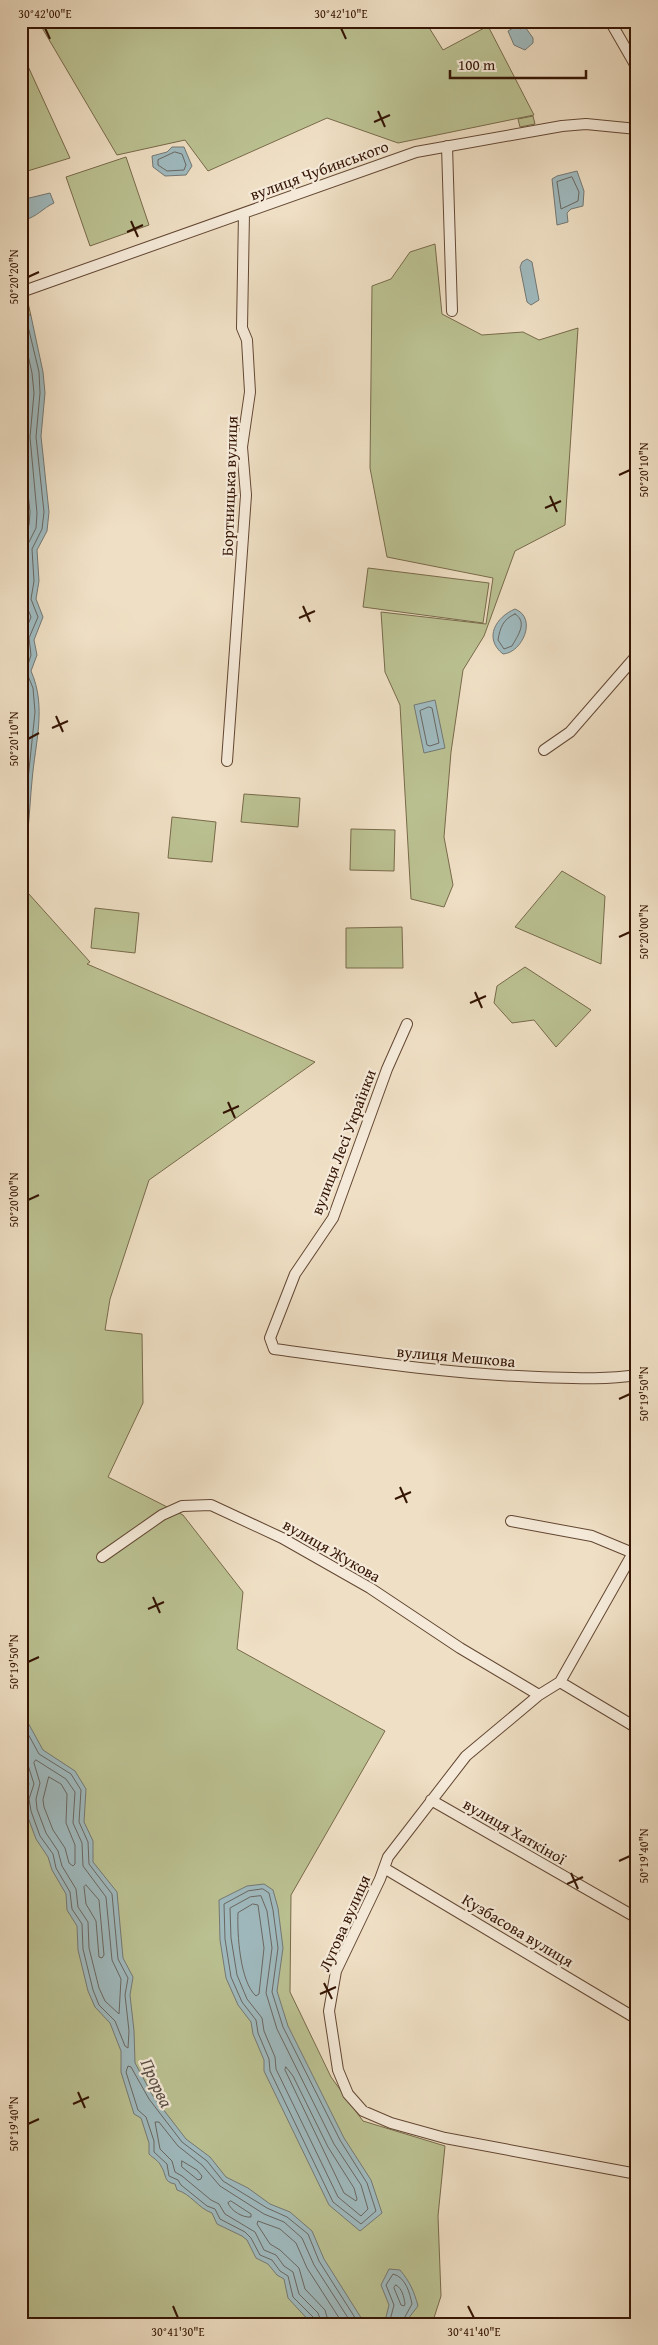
<svg xmlns="http://www.w3.org/2000/svg" width="658" height="2345" font-family="'Gentium Book Plus',serif">
<style>
.green{fill:#bbc192;stroke:#786a4a}
.water{fill:#9fbabf;stroke:#747874}
.lines{fill:none;stroke-linecap:round;stroke-linejoin:round}
.shore{stroke:#6a6761;stroke-width:1}
.minor-casing{stroke:#634733;stroke-width:12}
.minor{stroke:#f5ead9;stroke-width:10}
.ticks{fill:none;stroke:#341403;stroke-width:2}
.labels{text-anchor:middle;dominant-baseline:central;stroke-width:4.5;stroke-linejoin:round;paint-order:stroke}
.street-label{font-size:16px;fill:#341403;stroke:#f5ead9}
.water-label{font-size:18px;font-style:italic;fill:#594e45;stroke:#f5ead9}
.neatline{fill:none;stroke:#341403;stroke-width:2}
.ticks-label{font-size:12px;text-anchor:middle;fill:#341403}
</style>
<rect width="100%" height="100%" fill="#efdfc4"/>
<filter id="stains"><feTurbulence type="fractalNoise" baseFrequency=".004" numOctaves="4"/><feColorMatrix values="0 0 0 0 .2 0 0 0 0 .09 0 0 0 0 .02 0 0 0 .5 -.17"/></filter>
<radialGradient id="worn" r=".72"><stop offset=".6" stop-color="#630" stop-opacity="0"/><stop offset="1" stop-color="#630" stop-opacity=".3"/></radialGradient>
<path class="green" d="M38 21H425L443 50 488 26 534 115 398 143 327 118 208 171 185 140 117 155Z
M21 51 70 158 21 173Z
M533 116 535 124 520 127 518 119Z
M126 157 149 225 90 246 66 177Z
M435 244 442 314 482 335 523 332 539 340 578 328 565 525 515 551 484 636 463 670 451 752 444 837 453 885 444 907 411 899 400 705 385 672 381 612 486 624 493 578 387 557 370 468 372 286 391 279 410 252Z
M21 294H26L31 316 21 309Z
M368 568 489 583 483 623 363 607Z
M244 794 300 798 298 827 241 822Z
M172 817 216 822 212 862 168 858Z
M351 829 395 830 394 871 350 870Z
M562 871 605 896 601 964 515 927Z
M28 893 90 962 87 964 315 1062 149 1180 110 1299 105 1330 142 1334 143 1403 108 1477 183 1515 243 1592 237 1649 385 1731 291 1895 290 1992 331 2077 363 2121 445 2146 438 2216 441 2296 432 2324H21V897Z
M95 908 139 913 135 953 91 948Z
M402 927 403 968H346V928Z
M525 967 591 1010 556 1047 534 1020 512 1023 494 1003 497 986Z"/>
<path class="water" d="M523 24 533 38V43L525 50 514 45 508 31 515 27 521 29Z
M172 147H184L192 166 186 175 165 176 153 167 152 156 167 152Z
M577 171 584 191 583 206 571 209 567 213 568 222 557 225 552 179 557 176Z
M50 193 54 203C43 208 37 217 24 220L21 200Z
M527 259 532 262 539 300 531 305 527 302 520 267 522 262Z
M21 309 31 316 43 372 45 393 41 436 49 512 47 531 37 550 39 581 36 599 43 617 34 640 37 655 31 671C47 707 35 743 32 781 29 811 29 841 21 870Z
M515 609C538 618 522 653 503 654 483 638 496 617 515 609Z
M435 700 445 748 424 753 414 705Z
M21 1710 43 1750 75 1771 86 1789 84 1822 93 1841V1862L117 1892 123 1958 133 1977 130 1995 134 2031 135 2063 153 2096 186 2139 210 2157 226 2177 248 2188 270 2204 290 2212 312 2231 324 2259 365 2324H312L288 2298 284 2279 277 2275 268 2264 256 2258 247 2240 242 2236 217 2224 212 2213C198 2208 191 2194 177 2190L175 2184C163 2182 167 2175 161 2166 159 2161 153 2158 149 2154V2143L141 2118 134 2114 121 2072V2051L110 2023 95 2007 88 1991 78 1950 77 1926 67 1910 66 1894 52 1870 48 1857 36 1839 26 1812 24 1798 29 1784 21 1760Z
M264 1884 273 1890 278 1908 283 1948 277 1991 288 2026 344 2138 371 2180 382 2213 360 2231 329 2205 264 2071V2060L253 2034 251 2022 238 2005 226 1978 220 1940 219 1900 247 1886Z
M389 2269 400 2270C410 2282 414 2291 418 2306L404 2324H379L385 2321 389 2305 381 2285Z"/>
<g class="lines">
<path class="shore" d="M175 152 182 154 186 165 184 170 167 171 158 165V160Z
M572 177 579 192 578 201 561 209 557 182Z
M21 314 26 318 39 372 40 393 36 437 44 512 42 529 32 549 34 581 31 599 38 617 29 638 31 655 26 671 33 688 35 712 21 847
M21 324 32 373 34 393 30 437 37 513 36 528 26 548 27 580 24 599 31 617 23 637 25 654 21 664
M21 358 27 393 22 437 30 512 29 525 21 539
M515 614C528 622 518 635 512 646L504 649 498 640C500 628 503 619 515 614Z
M21 677C35 707 26 744 21 775
M429 707 432 708 439 743 430 746 427 745 420 711Z
M21 1721 39 1754 71 1774 81 1790 79 1822 88 1842 89 1864 112 1894 118 1959 128 1978 125 1995 129 2031 128 2048 125 2046 115 2021 99 2005 93 1990 83 1949 82 1924 72 1909 70 1892 56 1868 53 1854 40 1836 31 1811 29 1799 34 1784 28 1765 21 1762
M36 1760 66 1779 75 1792 73 1823 82 1843 83 1866 106 1897 112 1960 121 1979 119 2014 105 2001 99 1988 89 1948 88 1922 78 1907 76 1889 62 1866 58 1851 46 1833 37 1809 36 1799 40 1783 34 1763Z
M49 1777 61 1784 67 1794 66 1823 75 1845V1864L73 1866 69 1863 65 1848 53 1830 44 1807 43 1800Z
M86 1885 99 1900 104 1955 102 1958 99 1957 96 1921 86 1904 84 1887Z
M263 1889 269 1893 273 1910 278 1948 272 1992 283 2027 340 2140 367 2183 376 2211 361 2224 333 2202 270 2071 269 2059 258 2033 256 2020 242 2002 231 1977 225 1939 224 1904 248 1891Z
M261 1896 267 1911 272 1948 266 1993 277 2029 334 2144 361 2185 368 2209 361 2216 338 2197 276 2069 275 2057 264 2031 262 2018 247 1999 237 1975 231 1938 230 1908 250 1897Z
M253 1904 258 1905 264 1948 259 1994 256 1996C240 1982 237 1934 238 1913Z
M286 2067 293 2076 328 2147 354 2188 357 2199 356 2201 344 2193 285 2070Z
M182 2161 197 2170 202 2176 201 2179 198 2180 182 2167Z
M231 2201 251 2214V2217C243 2218 231 2211 228 2203Z
M396 2285C402 2288 404 2297 405 2304L404 2306 401 2305 394 2288Z
M316 2324 313 2317 293 2297 288 2276 280 2271 272 2260 260 2255 251 2238 245 2232 220 2219 215 2209 207 2206 181 2185 178 2180 169 2176 167 2164 154 2152V2141L146 2117 138 2110 126 2072 128 2066 131 2067 149 2099 182 2142 207 2161 223 2181 267 2208 287 2217 308 2234 319 2261 359 2324
M322 2324 318 2313 299 2294 293 2272 284 2266 276 2255 264 2250 255 2232 225 2214 219 2204 211 2200 182 2176 175 2172 172 2161 160 2149 155 2122H159L178 2146 202 2165 220 2186 264 2214 284 2222 302 2238 314 2265 352 2324
M329 2324 325 2310 305 2289 299 2268 280 2250 270 2244 257 2224 258 2221 280 2229 296 2243 307 2268 343 2324
M389 2324 394 2305 386 2285 393 2274C406 2277 410 2294 412 2304L401 2324"/>
<g class="minor-casing">
<path id="minor" d="M610 21 637 68
M447 146 452 311
M21 292 416 152 562 126 586 124 637 129
M544 750 570 732 637 655
M227 761 246 495 242 447 250 392 247 340 242 328 244 213
M407 1024 387 1069 333 1218 295 1274 270 1338 274 1349C362 1361 450 1374 538 1377 572 1378 604 1380 637 1375
M511 1521 592 1536 633 1553
M637 1552 633 1553 560 1682 539 1695 466 1756 388 1857 380 1879 336 1971 329 2011 338 2070 348 2094 363 2111 391 2123 445 2138 637 2174
M102 1557 162 1515 182 1506 211 1505 282 1538 370 1588 460 1648 539 1695
M560 1682 637 1728
M431 1800 637 1918
M384 1868 637 2019"/>
</g>
<use href="#minor" class="minor"/>
</g>
<path class="ticks" d="M45 28 50 39M341 28 346 39M378 111 385 127M374 122 390 115M131 221 138 237M127 232 143 225M28 277 39 272M619 475 630 470M550 496 557 512M545 508 561 501M303 606 310 622M299 618 315 611M56 716 63 732M52 728 68 721M28 739 39 733M619 937 630 932M475 992 482 1008M470 1003 486 996M228 1102 235 1118M223 1113 239 1106M28 1200 39 1195M619 1399 630 1394M400 1487 407 1503M395 1499 411 1492M153 1597 160 1613M148 1609 164 1602M28 1662 39 1657M619 1861 630 1856M571 1873 578 1889M567 1884 583 1877M324 1983 332 1999M320 1994 336 1987M78 2092 85 2108M73 2104 89 2097M28 2124 39 2119M173 2306 178 2318M468 2306 474 2318"/>
<g class="labels">
<g class="street-label">
<text transform="translate(319 170) rotate(-20)">вулиця Чубинського</text>
<text transform="translate(229 486) rotate(-88)">Бортницька вулиця</text>
<text transform="translate(343 1142) rotate(-69)">вулиця Лесі Українки</text>
<text transform="translate(456 1356) rotate(5)">вулиця Мешкова</text>
<text transform="translate(332 1550) rotate(30)">вулиця Жукова</text>
<text transform="translate(515 1831) rotate(30)">вулиця Хаткіної</text>
<text transform="translate(344 1923) rotate(-66)">Лугова вулиця</text>
<text transform="translate(518 1930) rotate(31)">Кузбасова вулиця</text>
</g>
<g class="water-label">
<text transform="translate(157 2083) rotate(65)">Прорва</text>
</g>
</g>
<rect width="658" height="2345" fill="none" stroke="#efdfc4" stroke-width="55"/>
<path d="M450 70v8h136v-8" fill="none" stroke="#341403" stroke-width="2.5"/>
<text x="458" y="70" font-size="15" fill="#341403" stroke="#f5ead9" stroke-width="4" paint-order="stroke">100 m</text>
<rect x="28" y="28" width="602" height="2290" class="neatline"/>
<g class="ticks-label">
<text x="45" y="18">30°42'00"E</text>
<text x="341" y="18">30°42'10"E</text>
<text transform="translate(14 277) rotate(-90)" y="4">50°20'20"N</text>
<text transform="translate(644 470) rotate(-90)" y="4">50°20'10"N</text>
<text transform="translate(14 739) rotate(-90)" y="4">50°20'10"N</text>
<text transform="translate(644 932) rotate(-90)" y="4">50°20'00"N</text>
<text transform="translate(14 1200) rotate(-90)" y="4">50°20'00"N</text>
<text transform="translate(644 1394) rotate(-90)" y="4">50°19'50"N</text>
<text transform="translate(14 1662) rotate(-90)" y="4">50°19'50"N</text>
<text transform="translate(644 1856) rotate(-90)" y="4">50°19'40"N</text>
<text transform="translate(14 2124) rotate(-90)" y="4">50°19'40"N</text>
<text x="178" y="2336">30°41'30"E</text>
<text x="474" y="2336">30°41'40"E</text>
</g>
<rect width="100%" height="100%" filter="url(#stains)"/>
<rect width="100%" height="100%" fill="url(#worn)"/>
</svg>
